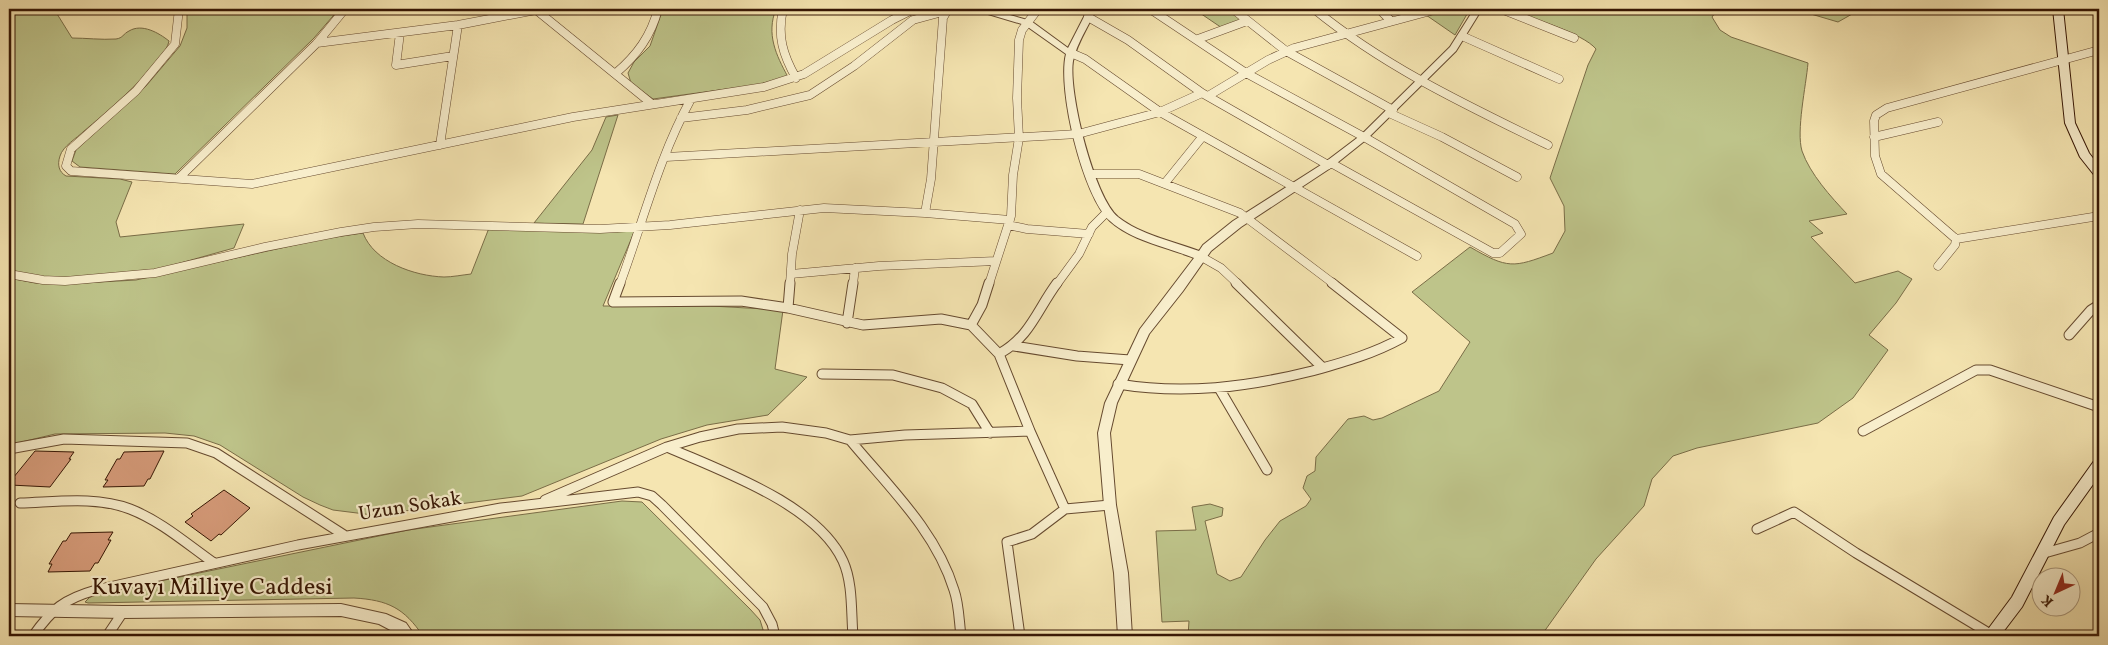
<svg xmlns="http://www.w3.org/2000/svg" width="2108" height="645" font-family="Vollkorn,serif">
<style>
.green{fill:#bec48a;stroke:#7a6d47}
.building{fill:#d89d7c;stroke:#361604}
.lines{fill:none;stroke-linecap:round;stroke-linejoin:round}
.minor-far1-casing{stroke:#664a2f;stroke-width:9}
.minor-casing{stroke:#664a2f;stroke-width:11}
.tertiary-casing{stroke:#664a2f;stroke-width:2}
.secondary-casing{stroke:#361604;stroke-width:2}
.minor-far1{stroke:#f8eecc;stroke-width:8}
.minor{stroke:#f8eecc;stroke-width:9}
.tertiary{fill:#f8eecc;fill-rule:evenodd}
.secondary{fill:#f8eecc;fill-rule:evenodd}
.labels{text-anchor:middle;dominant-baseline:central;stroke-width:4.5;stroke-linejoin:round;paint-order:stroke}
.street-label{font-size:20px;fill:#361604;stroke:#f8eecc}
.near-street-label{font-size:24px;fill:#361604;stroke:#f8eecc}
</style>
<rect width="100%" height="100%" fill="#f5e5b1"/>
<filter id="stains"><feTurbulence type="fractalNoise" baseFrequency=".004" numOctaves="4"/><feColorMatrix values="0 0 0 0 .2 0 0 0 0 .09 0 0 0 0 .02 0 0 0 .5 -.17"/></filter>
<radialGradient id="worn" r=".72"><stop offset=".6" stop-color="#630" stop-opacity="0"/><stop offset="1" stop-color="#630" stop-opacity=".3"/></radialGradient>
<path class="green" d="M9 9H54L72 38C86 38 101 40 116 39 123 38 123 34 129 31 142 23 159 33 169 41 166 62 102 116 84 131 77 138 63 146 60 156 57 165 59 172 66 176L120 179 132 182 116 222 120 237 244 224 234 248 159 269 63 278 32 276 9 270Z
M187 9H339L314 38 175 174 80 167 72 161 76 150 146 86 180 46 187 28Z
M663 9H776C766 34 776 55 788 77L756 85 653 99 631 83 628 73 634 62 650 46Z
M1194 9H1229L1242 20 1222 28Z
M1451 9H1470L1455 35 1426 15Z
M1506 9H1718L1712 17 1720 30 1731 37 1808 63C1806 86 1796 131 1802 151 1810 174 1831 197 1847 214L1809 221 1823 233 1811 237 1855 283 1898 271 1912 279 1896 303 1869 335 1888 350 1853 398 1818 423 1697 448 1673 456 1652 479 1644 506 1596 559 1541 636H1188L1189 621 1162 622 1156 531 1196 530 1192 507 1210 504 1223 508 1222 516 1205 521 1217 574 1230 581 1241 577 1265 540 1280 521 1306 506 1311 499 1303 488 1307 476 1315 471 1316 457 1348 419 1364 416 1373 420 1382 418 1439 391 1470 342 1412 292 1470 247C1508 269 1513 268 1553 253L1565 231 1564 206 1550 178 1588 65 1596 49C1583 33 1528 17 1506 9Z
M1794 9H1861L1838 22Z
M618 115 583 224 534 223 592 150 606 117Z
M489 228 635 230 603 306H711L783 310 775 369 807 377 768 415 707 425 661 439 522 496 373 515 333 510 320 505 303 497 220 445 194 436 165 433 55 434 9 445V278L35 283H83L136 280 322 239 363 233C374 262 414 276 444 277 452 277 462 275 471 274Z
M622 501 642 502 750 609 760 620 765 636H423C404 608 388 600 354 598L88 603 85 602 90 597 102 593 408 530Z"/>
<path class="building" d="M35 451 74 452 69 459H71L50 487 10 485 15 478H13Z
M164 451 150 479H148L144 486 103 487 108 480H105L117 459H120L124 452Z
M224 490 250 508 221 535 219 534 211 541 185 522 193 516 191 514Z
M113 532 108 540H111L98 563H95L90 571 48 572 52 564H49L63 541H66L71 533Z"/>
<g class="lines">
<g class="minor-far1-casing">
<path id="minor-far1" d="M179 9 175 44 136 91 71 149 66 166 71 171 252 184 573 117 764 87 804 74 892 20 914 9
M535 9 652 104
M783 9C777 36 783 55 796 78
M1150 9 1246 73 1364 137 1515 224 1521 234 1500 253H1493L1331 163
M1233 9 1286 51 1393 110
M1314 9C1385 67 1466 105 1548 145
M1379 9 1391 21
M1501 9 1574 38
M1088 17 1128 40 1202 93 1328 165
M400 33 396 65 453 56
M1462 36 1559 79
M1198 39 1247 21
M317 43 458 25 536 10
M1071 53 1085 59 1160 112 1417 256
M616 73C637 55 651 36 658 9
M1208 96 1268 60 1294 48 1438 9
M1389 113 1442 137 1517 177
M681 118 747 110 810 95 854 66 913 20 946 11
M1874 137 1938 122
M440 145 458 25
M666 157 1078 134 1160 112 1202 93
M1091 174H1139L1240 213 1334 284
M179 178 317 43 345 9
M1165 183 1203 136
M925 213 931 179 943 18 948 9
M1008 225 1027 229 1089 234
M1956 239 1881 174 1875 156 1874 121 1876 115 1887 108 2099 50
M1200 256 1221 268 1238 284
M1938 266 1955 245 1956 239 2099 216
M9 274 43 280 65 281 155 273 265 247 341 232 374 227 418 224 600 229 670 225 824 208 925 213 1010 220
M791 274 879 266 996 261
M620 284C643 222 659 157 691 99
M790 284 792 254 800 210
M853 284 855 268
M989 284 1011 216 1013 175 1019 138 1017 98 1019 40 1022 30 1038 9
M1057 284 1079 254 1092 227 1107 212"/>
</g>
<g class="minor-casing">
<path id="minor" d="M620 283 613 302 741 301 788 308
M790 283 788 308 863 325 941 319 971 325 999 354 1030 431 1065 509
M1236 283 1322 367
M847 323 853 283
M971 325 982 305 989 283
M2069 335 2091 310 2099 305
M1014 346 1077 356 1130 360
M999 354C1030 337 1037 310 1057 283
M822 374 893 375 942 388 972 404 990 433
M1118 384C1184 395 1248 387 1312 371 1344 362 1373 354 1402 338L1332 283
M1219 388 1267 470
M1863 431 1976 370H1990L2099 407
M850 440C889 487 936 531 954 590 959 604 959 621 961 636
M667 447C721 471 817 504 843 561 853 583 851 612 853 636
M9 449 64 439 187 443 216 453 344 535
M545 500 667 447 700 437 738 429 782 427 826 433 850 440 905 435 1030 431
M20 503C56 502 96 496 130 509 161 521 187 544 214 563
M1757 529 1794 512 1856 553 1992 635
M2041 554 2080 543 2099 533
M33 636C52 609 64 599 96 590L298 545 501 508 638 492 652 496 662 505 763 607 772 624 775 636
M107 636 123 612
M1020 636 1007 542 1032 534 1065 509 1110 505"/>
</g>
<g class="tertiary-casing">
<path id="tertiary" d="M977 9H989L1031 21 1068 48 1088 9H1096C1089 26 1077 42 1073 61 1068 92 1094 197 1118 217 1141 235 1172 241 1199 251L1203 245 1233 221 1324 163 1361 135 1450 47 1474 9H1482L1456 51 1367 139 1332 167 1241 227 1211 251 1183 291 1149 334 1117 403 1110 433 1116 505 1128 573 1132 636H1118L1114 573 1104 505 1098 433 1105 403 1140 329 1194 258C1167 247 1132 241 1110 221 1083 197 1057 89 1066 54L1025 25 978 11Z
M9 604 123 606 341 604 386 614 406 623 415 636H399L396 633 379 624 341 616 123 618 9 616Z"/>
</g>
<g class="secondary-casing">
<path id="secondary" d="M2053 9H2063L2075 123 2089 153 2099 166V177L2095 176 2080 157 2065 123Z
M2099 459V476L2064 525 2022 607 2000 636H1983L2012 597 2054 517 2094 461Z"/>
</g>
<use href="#minor-far1" class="minor-far1"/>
<use href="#minor" class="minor"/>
<use href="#tertiary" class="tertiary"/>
<use href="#secondary" class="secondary"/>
</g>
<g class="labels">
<g class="street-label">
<text transform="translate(410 507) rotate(-9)">Uzun Sokak</text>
</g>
<g class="near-street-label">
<text x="212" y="588">Kuvayı Milliye Caddesi</text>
</g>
</g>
<rect width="2108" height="645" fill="none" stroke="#f5e5b1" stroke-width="30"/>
<rect x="10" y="10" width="2088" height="625" fill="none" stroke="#361604" stroke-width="2.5"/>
<rect x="15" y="15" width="2078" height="615" fill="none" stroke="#361604"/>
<g transform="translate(2056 592) rotate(224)"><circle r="24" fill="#f8eecc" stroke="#aa987c"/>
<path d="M0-4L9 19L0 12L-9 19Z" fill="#8f2418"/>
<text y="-8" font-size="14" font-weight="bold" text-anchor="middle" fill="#361604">K</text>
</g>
<rect width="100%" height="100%" filter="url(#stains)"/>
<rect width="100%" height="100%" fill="url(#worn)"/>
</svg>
